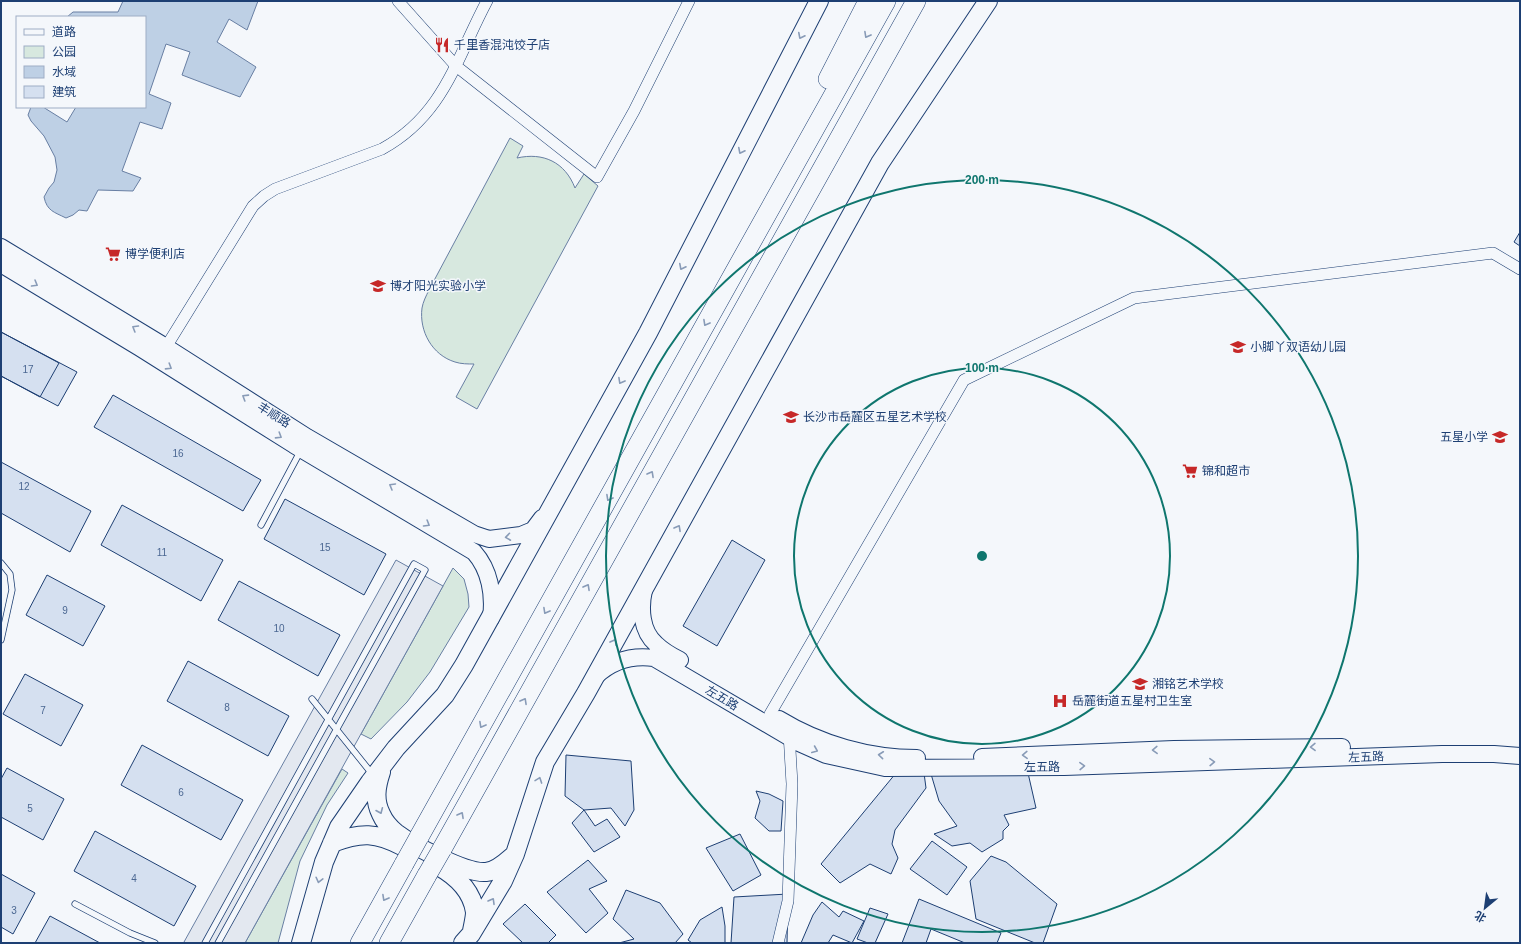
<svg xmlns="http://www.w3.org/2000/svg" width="1521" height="944" font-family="Arial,'Noto Sans SC',sans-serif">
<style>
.green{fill:#d7e8df;stroke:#687fa3}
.parking{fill:#e3e8f0;stroke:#687fa3}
.water{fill:#bed0e5;stroke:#687fa3}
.building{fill:#d5e0f0;stroke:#1d3f73}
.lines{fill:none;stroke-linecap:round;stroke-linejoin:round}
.service-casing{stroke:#1d3f73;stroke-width:7}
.minor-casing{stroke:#1d3f73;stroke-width:12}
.secondary-casing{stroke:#1d3f73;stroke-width:18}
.primary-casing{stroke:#1d3f73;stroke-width:20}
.trunk-casing{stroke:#1d3f73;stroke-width:20}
.service{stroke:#f4f7fb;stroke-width:5.5}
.minor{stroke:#f4f7fb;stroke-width:11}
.secondary{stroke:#f4f7fb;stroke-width:16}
.primary{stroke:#f4f7fb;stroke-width:18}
.trunk{stroke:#f4f7fb;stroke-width:19}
.trunk-bridge-casing{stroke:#1d3f73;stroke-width:20;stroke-linecap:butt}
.trunk-bridge{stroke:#f4f7fb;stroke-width:19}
.oneway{stroke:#889bb7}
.ring{fill:none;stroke:#0f766e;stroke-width:2}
.labels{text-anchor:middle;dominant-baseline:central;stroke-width:3;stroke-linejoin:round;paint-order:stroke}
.number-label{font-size:10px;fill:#4b6792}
.poi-label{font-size:12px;fill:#1d3f73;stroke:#f4f7fb;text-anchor:start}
.street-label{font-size:12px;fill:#1d3f73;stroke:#f4f7fb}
.centre{fill:#0f766e;stroke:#f4f7fb;stroke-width:2}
.ring-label{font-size:12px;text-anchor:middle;font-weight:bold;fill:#0f766e;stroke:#f4f7fb;stroke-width:3;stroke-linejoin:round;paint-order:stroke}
</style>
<rect width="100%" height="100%" fill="#f4f7fb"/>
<path class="green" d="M510 138 523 146 517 158C543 152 565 162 575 188L584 174 598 186 477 409 456 397 474 364C468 364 461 364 455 362 432 355 419 331 422 308 423 302 426 296 429 290Z
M453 568 464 579 468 594 469 607 430 672 407 702 371 739 361 734Z
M342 769 348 773 327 805 300 861 278 943H245Z"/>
<path class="parking" d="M396 560 443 586 245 943H187L184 942Z"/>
<path class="water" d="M123 1H258L247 30 229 19 217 42 256 67 240 97 182 75 190 52 166 44 149 94 171 103 162 129 140 122 122 171 141 178 133 191 98 190 87 211 79 210 73 215 66 218C54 212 47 211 44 197L49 188 54 182 57 170 55 157 44 136 31 121 28 115 31 107H43L67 122 76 107H145V17H67L73 12H118Z"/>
<path class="building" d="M1520 232V246L1514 242Z
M1 332 77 372 58 406 1 376Z
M1 332 59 363 40 397 1 376Z
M113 395 261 480 243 511 94 427Z
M1 462 91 511 70 552 1 513Z
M285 499 386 554 364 595 264 539Z
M122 505 223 560 201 601 101 545Z
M732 540 765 560 717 646 683 626Z
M47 575 105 606 83 646 26 615Z
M239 581 340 635 318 676 218 620Z
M188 661 289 716 268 756 167 701Z
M25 674 83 705 61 746 3 714Z
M142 745 243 800 221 840 121 785Z
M566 755 631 761 634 810 625 826 611 808 584 810 565 796Z
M7 768 64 799 43 840 1 817V779Z
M896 773H924L926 788 895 830 892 844 898 858 891 874 870 864 840 883 821 864Z
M1028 773 1036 808 1004 815 1009 825 1003 831V839L982 852 970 843 952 846 934 834 957 826 939 801 931 774Z
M756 791 769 794 783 801 781 831H769L755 818 760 801Z
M584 810 595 826 607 819 620 837 594 852 572 823Z
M95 831 196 886 174 926 74 871Z
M740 834 761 875 733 891 706 848Z
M932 841 967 867 947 895 910 869Z
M991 856 1006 862 1057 904 1043 943H1035L976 919 970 881Z
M588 860 607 881 589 889 608 913 586 933 547 892Z
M1 874 35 893 13 934 1 927Z
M626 890 660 903 683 934 675 943H619L634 939 613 919Z
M788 894 787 943H731L734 897Z
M919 899 1001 933 997 943H965L931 929 926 943H902Z
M822 902 839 917 843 911 864 921 852 943 833 935 828 943H801L813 915Z
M525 904 556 935 548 943H523L503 924Z
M722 907 725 926V943H692L688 940 700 920Z
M870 908 888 914 875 943H868L857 939Z
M50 916 100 943H35Z"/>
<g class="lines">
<g class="service-casing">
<path id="service" d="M261 525 301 450
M1 563 10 574 12 590 1 640
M312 699 373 775
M75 904 130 933 155 943
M205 943 414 564 425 570 218 943"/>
</g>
<g class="minor-casing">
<path id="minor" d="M398 1 456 66 597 177 634 111 689 1
M166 347 253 206 264 196 275 189 382 149C444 115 456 59 487 1
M770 714 964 380 1134 298 1493 253 1520 269
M778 943 788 901 792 784 789 733"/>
</g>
<g class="secondary-casing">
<path id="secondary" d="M1 247 166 347 307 437 474 534 489 539 521 535 533 530 542 518
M1 264 140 348 294 445 474 552C490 570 494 595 491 618
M644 590C640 608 641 631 656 644 663 651 672 656 680 660
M596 676C612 661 632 655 654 658L799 743 826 755 885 768 1064 767 1442 754H1494L1520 756
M779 719C820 744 869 758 917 758
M982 757 1174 749 1342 747"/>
</g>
<g class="primary-casing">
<path id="primary" d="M381 772C376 787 374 800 381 814 384 821 390 828 396 833 412 845 466 874 486 872 497 871 506 862 514 855
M332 843C361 832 376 832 404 847
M438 866C456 876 472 891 475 912 475 918 473 925 472 931
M301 943 324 862 339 827 370 782 396 748 445 695 464 665 648 333 819 1
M463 943 471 934 503 881 515 854 545 762 586 693 880 163 988 1"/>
</g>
<g class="trunk-casing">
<path id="trunk" d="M828 79 868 1
M419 837 886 1
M442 849C599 566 760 285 916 1
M360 943 404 864
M389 943 427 875"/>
</g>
<use href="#service" class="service"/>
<use href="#minor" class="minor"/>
<use href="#secondary" class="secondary"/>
<use href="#primary" class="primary"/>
<use href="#trunk" class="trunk"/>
<g class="trunk-bridge-casing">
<path id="trunk-bridge" d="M404 864 419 837
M427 875 442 849"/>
</g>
<use href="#trunk-bridge" class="trunk-bridge"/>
</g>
<defs><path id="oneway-chevron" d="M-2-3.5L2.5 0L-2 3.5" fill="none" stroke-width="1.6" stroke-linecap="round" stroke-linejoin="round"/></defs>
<g class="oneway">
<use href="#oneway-chevron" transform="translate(867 35) rotate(119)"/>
<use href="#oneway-chevron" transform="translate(801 36) rotate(117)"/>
<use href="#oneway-chevron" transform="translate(741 151) rotate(117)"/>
<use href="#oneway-chevron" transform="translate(682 267) rotate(117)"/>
<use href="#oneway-chevron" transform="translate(35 284) rotate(30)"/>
<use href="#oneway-chevron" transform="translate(706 323) rotate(119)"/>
<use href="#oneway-chevron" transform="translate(135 328) rotate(-149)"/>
<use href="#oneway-chevron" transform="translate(169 367) rotate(32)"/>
<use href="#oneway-chevron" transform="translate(621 381) rotate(119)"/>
<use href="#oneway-chevron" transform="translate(245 397) rotate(-148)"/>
<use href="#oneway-chevron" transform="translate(279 436) rotate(32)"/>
<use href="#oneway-chevron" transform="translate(651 474) rotate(-61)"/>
<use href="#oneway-chevron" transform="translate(392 486) rotate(-150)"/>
<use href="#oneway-chevron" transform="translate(609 498) rotate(119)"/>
<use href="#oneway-chevron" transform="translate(427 524) rotate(31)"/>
<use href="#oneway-chevron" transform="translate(678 528) rotate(-61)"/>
<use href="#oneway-chevron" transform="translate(508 537) rotate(172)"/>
<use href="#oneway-chevron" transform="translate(587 587) rotate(-61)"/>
<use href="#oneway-chevron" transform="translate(546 611) rotate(119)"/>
<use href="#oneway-chevron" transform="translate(614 642) rotate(-61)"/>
<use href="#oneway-chevron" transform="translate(524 701) rotate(-61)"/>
<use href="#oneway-chevron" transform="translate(482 725) rotate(119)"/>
<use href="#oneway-chevron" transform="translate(1313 747) rotate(179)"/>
<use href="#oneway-chevron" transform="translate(815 750) rotate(23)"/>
<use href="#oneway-chevron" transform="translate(1155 750) rotate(178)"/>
<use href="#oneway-chevron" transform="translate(881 755) rotate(-174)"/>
<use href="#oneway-chevron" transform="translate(1025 755) rotate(178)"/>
<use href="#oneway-chevron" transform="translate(1212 762) rotate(-2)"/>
<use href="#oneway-chevron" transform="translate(1082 766) rotate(-2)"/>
<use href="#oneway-chevron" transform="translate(539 780) rotate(-70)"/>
<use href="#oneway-chevron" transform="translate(380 811) rotate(67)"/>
<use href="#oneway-chevron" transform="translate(461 815) rotate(-61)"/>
<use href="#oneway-chevron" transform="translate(319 880) rotate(104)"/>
<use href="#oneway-chevron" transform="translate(385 898) rotate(119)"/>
<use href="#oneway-chevron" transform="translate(492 901) rotate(-60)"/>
</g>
<g class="ring">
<circle cx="982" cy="556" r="188"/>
<circle cx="982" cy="556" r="376"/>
</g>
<defs>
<g id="restaurant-bare" transform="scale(1.2)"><path d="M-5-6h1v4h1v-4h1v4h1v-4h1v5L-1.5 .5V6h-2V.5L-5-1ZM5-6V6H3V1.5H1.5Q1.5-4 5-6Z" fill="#c62828" stroke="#f4f7fb" stroke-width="2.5" paint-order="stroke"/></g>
<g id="supermarket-bare" transform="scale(1.2)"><path d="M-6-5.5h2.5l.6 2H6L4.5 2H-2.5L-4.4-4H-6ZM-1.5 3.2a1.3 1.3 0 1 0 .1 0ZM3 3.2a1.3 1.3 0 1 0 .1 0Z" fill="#c62828" stroke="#f4f7fb" stroke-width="2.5" paint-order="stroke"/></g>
<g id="school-bare" transform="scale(1.2)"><path d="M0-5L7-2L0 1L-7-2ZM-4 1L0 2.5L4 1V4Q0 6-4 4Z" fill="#c62828" stroke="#f4f7fb" stroke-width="2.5" paint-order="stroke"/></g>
<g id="hospital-bare" transform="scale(1.2)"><path d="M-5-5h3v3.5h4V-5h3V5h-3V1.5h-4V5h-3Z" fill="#c62828" stroke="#f4f7fb" stroke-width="2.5" paint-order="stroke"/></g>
</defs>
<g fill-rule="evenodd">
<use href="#restaurant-bare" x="442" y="45"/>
<use href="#supermarket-bare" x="113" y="254"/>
<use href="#school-bare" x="378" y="286"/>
<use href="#school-bare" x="1238" y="347"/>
<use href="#school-bare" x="791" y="417"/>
<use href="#school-bare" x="1500" y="437"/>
<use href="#supermarket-bare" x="1190" y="471"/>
<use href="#school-bare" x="1140" y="684"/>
<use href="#hospital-bare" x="1060" y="701"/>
</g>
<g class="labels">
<g class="number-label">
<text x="28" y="369">17</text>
<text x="178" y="453">16</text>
<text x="24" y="486">12</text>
<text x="325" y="547">15</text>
<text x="162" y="552">11</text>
<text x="65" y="610">9</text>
<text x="279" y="628">10</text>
<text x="227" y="707">8</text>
<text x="43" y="710">7</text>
<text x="181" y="792">6</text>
<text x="30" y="808">5</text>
<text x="134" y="878">4</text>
<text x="14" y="910">3</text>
</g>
<g class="poi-label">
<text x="454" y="45">千里香混沌饺子店</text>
<text x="125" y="254">博学便利店</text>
<text x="390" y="286">博才阳光实验小学</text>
<text x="1250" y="347">小脚丫双语幼儿园</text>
<text x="803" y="417">长沙市岳麓区五星艺术学校</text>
<text x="1488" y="437" text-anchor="end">五星小学</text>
<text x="1202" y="471">锦和超市</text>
<text x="1152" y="684">湘铭艺术学校</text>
<text x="1072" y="701">岳麓街道五星村卫生室</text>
</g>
<g class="street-label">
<text transform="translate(274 415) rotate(32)">丰顺路</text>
<text transform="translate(722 698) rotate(31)">左五路</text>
<text transform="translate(1366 757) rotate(-2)">左五路</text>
<text x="1042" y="767">左五路</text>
</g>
</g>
<circle cx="982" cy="556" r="6" class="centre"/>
<g class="ring-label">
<text x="982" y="184">200 m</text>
<text x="982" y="372">100 m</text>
</g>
<rect width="1521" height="944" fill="none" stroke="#1d3f73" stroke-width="4"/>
<rect x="16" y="16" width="130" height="92" fill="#f4f7fb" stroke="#9eadc5"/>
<rect x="24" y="29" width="20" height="6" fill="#f4f7fb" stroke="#9eadc5"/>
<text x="52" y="36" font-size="12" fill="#1d3f73">道路</text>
<rect x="24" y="46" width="20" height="12" fill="#d7e8df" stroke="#9eadc5"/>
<text x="52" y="56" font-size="12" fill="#1d3f73">公园</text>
<rect x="24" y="66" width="20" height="12" fill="#bed0e5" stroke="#9eadc5"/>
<text x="52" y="76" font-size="12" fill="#1d3f73">水域</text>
<rect x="24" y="86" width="20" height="12" fill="#d5e0f0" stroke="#9eadc5"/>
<text x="52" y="96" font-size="12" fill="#1d3f73">建筑</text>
<g transform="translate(1485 908) rotate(209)" stroke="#f4f7fb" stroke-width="3" paint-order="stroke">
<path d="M0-3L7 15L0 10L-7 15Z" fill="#1d3f73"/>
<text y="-6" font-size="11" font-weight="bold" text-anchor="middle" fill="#1d3f73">北</text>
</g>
</svg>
